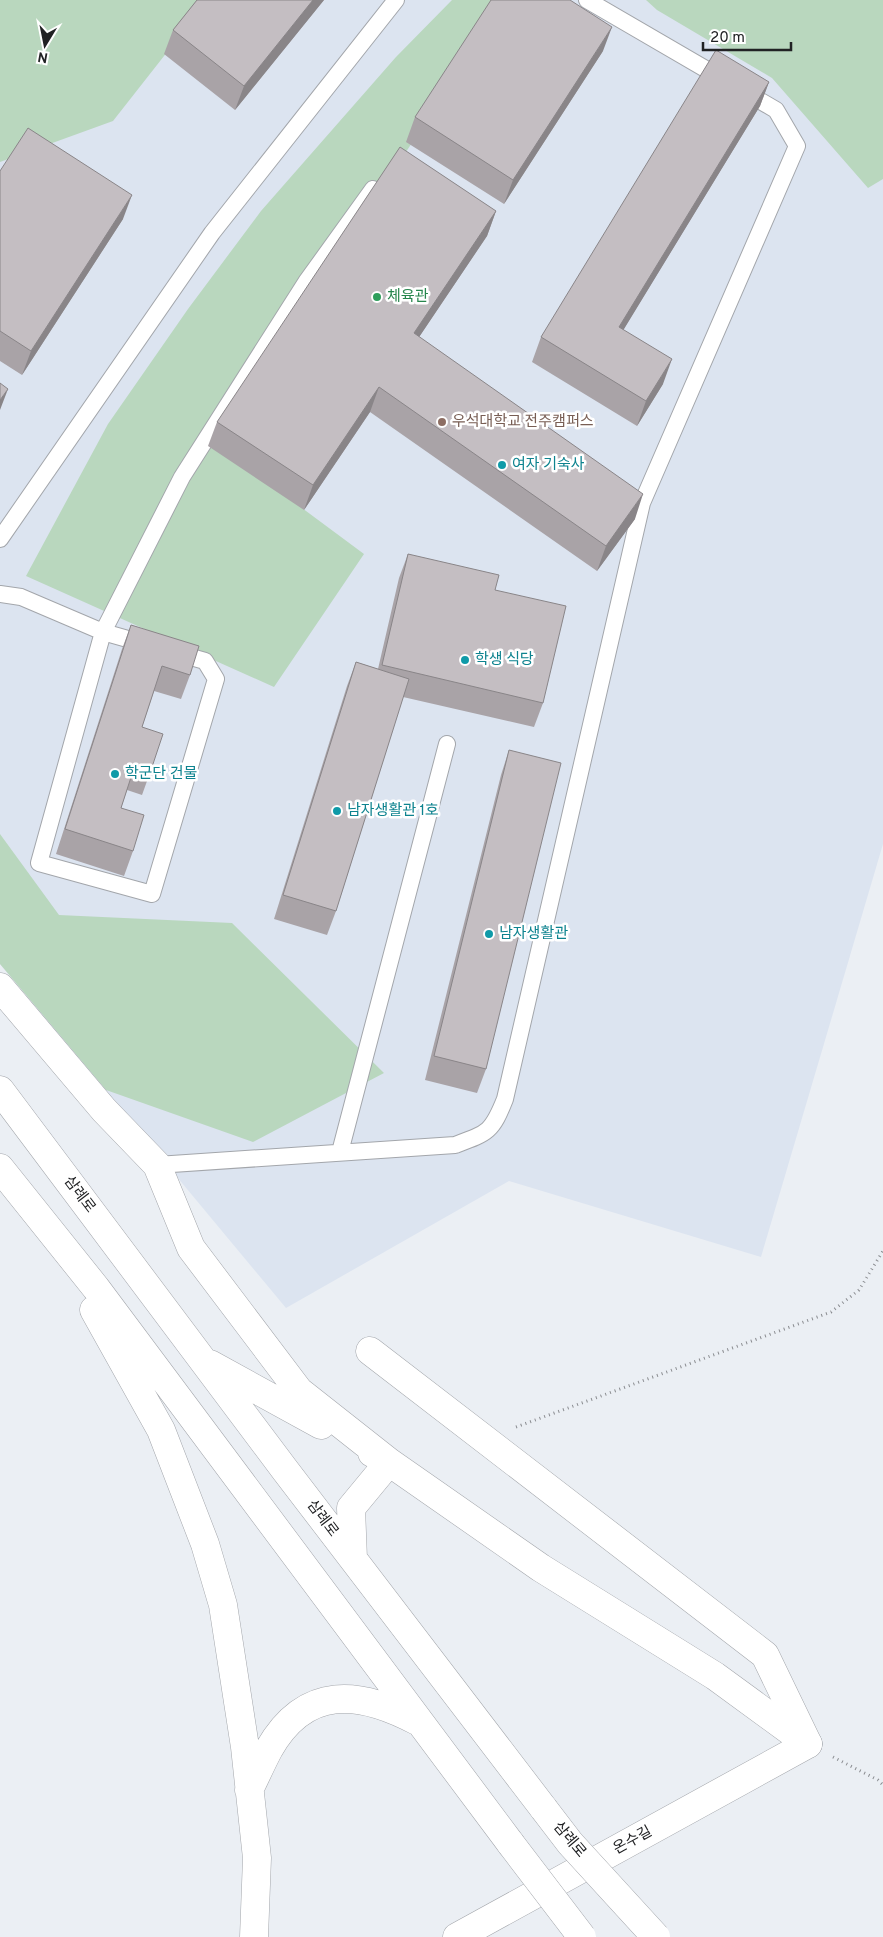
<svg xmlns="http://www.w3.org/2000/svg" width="883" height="1937" font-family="Overpass,'Noto Sans KR',sans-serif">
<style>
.built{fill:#dce4f0}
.green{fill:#b9d7be}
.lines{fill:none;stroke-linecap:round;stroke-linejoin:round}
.lane-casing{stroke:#a3a6ab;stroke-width:18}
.street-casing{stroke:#a3a6ab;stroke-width:29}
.secondary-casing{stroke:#a3a6ab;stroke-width:29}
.path{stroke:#8a8c90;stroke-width:3;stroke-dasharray:1 4;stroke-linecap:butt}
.lane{stroke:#fff;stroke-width:16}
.street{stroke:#fff;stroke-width:28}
.secondary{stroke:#fff;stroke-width:28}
.secondary-bridge-casing{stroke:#a3a6ab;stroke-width:29;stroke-linecap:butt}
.secondary-bridge{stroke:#fff;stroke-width:28}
.wall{fill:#a9a3a7}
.shaded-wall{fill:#898588}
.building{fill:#c4bec2;stroke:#898588}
.leisure-dot{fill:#2e9e5b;stroke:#fff;stroke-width:2}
.education-dot{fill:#8d6e63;stroke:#fff;stroke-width:2}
.culture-dot{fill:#0f9aa8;stroke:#fff;stroke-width:2}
.labels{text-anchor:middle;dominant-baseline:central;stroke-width:5;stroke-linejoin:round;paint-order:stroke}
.leisure-label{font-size:15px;fill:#27864d;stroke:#fff;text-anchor:start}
.education-label{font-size:15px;fill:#785e54;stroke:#fff;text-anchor:start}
.culture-label{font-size:15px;fill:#0d838f;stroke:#fff;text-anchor:start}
.street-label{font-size:15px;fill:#212224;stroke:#fff}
</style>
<rect width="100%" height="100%" fill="#ebeff4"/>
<path class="built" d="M0 0H883V844L761 1257 509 1181 286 1308 0 964Z"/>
<path class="green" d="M0 0H208L113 121 0 162Z
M452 0H507L213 442 364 554 274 687 26 576 108 424 188 309 261 211 396 57Z
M646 0H883V179L868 188 772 78 657 10Z
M0 834 59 915 232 923 384 1073 253 1142 106 1090 0 964Z"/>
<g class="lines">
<g class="lane-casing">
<path id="lane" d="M0 539 212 233 396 0
M0 594 21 597 103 632 182 477 306 282 373 189
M103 632 205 661 216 679 152 894 39 863Z
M340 1152 447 744
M157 1165 455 1145C488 1133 492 1132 505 1099L642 503 797 146 776 110 587 0"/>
</g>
<g class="street-casing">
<path id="street" d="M370 1351 765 1655 808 1744"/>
</g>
<g class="secondary-casing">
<path id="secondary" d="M0 987 104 1110 157 1165 191 1248 299 1391 389 1462 541 1568 715 1676 808 1744 457 1937
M0 1090 285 1470 544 1809
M0 1168 96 1288 511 1844
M94 1310 161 1430 205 1544 223 1605 245 1747 257 1858 254 1937
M210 1364 321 1425
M353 1559 351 1508 389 1462 372 1453
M249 1790C256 1776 262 1762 269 1749 306 1684 360 1691 417 1721"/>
</g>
<path class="path" d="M516 1427 831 1312 859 1290 883 1251
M833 1757 878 1780 883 1785"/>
<use href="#lane" class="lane"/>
<use href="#street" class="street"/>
<use href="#secondary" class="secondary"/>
<g class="secondary-bridge-casing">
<path id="secondary-bridge" d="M544 1809 570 1843 656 1937
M511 1844 582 1937"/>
</g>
<use href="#secondary-bridge" class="secondary-bridge"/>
</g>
<path class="wall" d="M197 0H324L235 110 164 54 173 30Z
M603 51 504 204 406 142 415 117Z
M769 82 760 106 623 330 663 384 637 426 532 362 541 337Z
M0 171 123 219 22 375 0 361Z
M496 211 487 236 419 337 635 519 597 571 370 412 304 510 208 446 217 422Z
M408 554 495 590 543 703 534 727 403 697 336 911 327 935 274 919 347 686 356 662 378 669 399 578Z
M131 625 190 675 181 699 154 691 142 727 151 770 142 795 127 790 121 808 133 851 124 876 56 854 122 649Z
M509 750 486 1069 477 1093 425 1080 501 775Z"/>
<path class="shaded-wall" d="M313 0H324L235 110 244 86Z
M612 27 603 51 504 204 513 180Z
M769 82 760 106 610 352 619 327Z
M132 195 123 219 22 375 31 351Z
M496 211 487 236 405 358 414 333Z
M672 359 663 384 637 426 646 401Z
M379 387 370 412 304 510 313 485Z
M8 389 0 410V400Z
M643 494 635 519 597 571 606 546Z"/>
<path class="building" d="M197 0H313L244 86 173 30Z
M491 0H570L612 27 513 180 415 117Z
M716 50 769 82 619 327 672 359 646 401 541 337Z
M28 128 132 195 31 351 0 331V171Z
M400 147 496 211 414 333 643 494 606 546 379 387 313 485 217 422Z
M0 383 8 389 0 400Z
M408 554 499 575 495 590 566 606 543 703 382 665Z
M131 625 199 646 190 675 162 666 142 727 163 734 151 770 135 765 121 808 144 815 133 851 65 829Z
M356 662 409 679 336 911 283 895Z
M509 750 561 763 486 1069 434 1056Z"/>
<circle class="leisure-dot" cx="377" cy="297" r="5"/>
<circle class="education-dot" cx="442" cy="422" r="5"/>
<g class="culture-dot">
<circle cx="502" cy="465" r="5"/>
<circle cx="465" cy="660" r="5"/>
<circle cx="115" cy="774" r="5"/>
<circle cx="337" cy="811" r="5"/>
<circle cx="489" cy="934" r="5"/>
</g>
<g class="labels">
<g class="leisure-label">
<text x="387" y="297">체육관</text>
</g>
<g class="education-label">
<text x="452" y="422">우석대학교 전주캠퍼스</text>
</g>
<g class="culture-label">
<text x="512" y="465">여자 기숙사</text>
<text x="475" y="660">학생 식당</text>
<text x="125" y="774">학군단 건물</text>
<text x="347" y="811">남자생활관 1호</text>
<text x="499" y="934">남자생활관</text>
</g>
<g class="street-label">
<text transform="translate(79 1195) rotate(53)">삼례로</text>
<text transform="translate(322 1519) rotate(53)">삼례로</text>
<text transform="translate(569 1840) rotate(50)">삼례로</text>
<text transform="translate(633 1841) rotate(-29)">온수길</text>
</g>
</g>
<g transform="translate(45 45) rotate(190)" stroke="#ffffff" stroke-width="4" paint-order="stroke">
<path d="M0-4L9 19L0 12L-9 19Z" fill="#212224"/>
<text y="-8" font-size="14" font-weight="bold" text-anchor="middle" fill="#212224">N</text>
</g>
<path d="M703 42v8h88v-8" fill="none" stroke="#212224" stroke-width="2.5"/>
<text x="710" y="42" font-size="15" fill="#212224" stroke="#ffffff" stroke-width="4" paint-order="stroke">20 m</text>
</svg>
